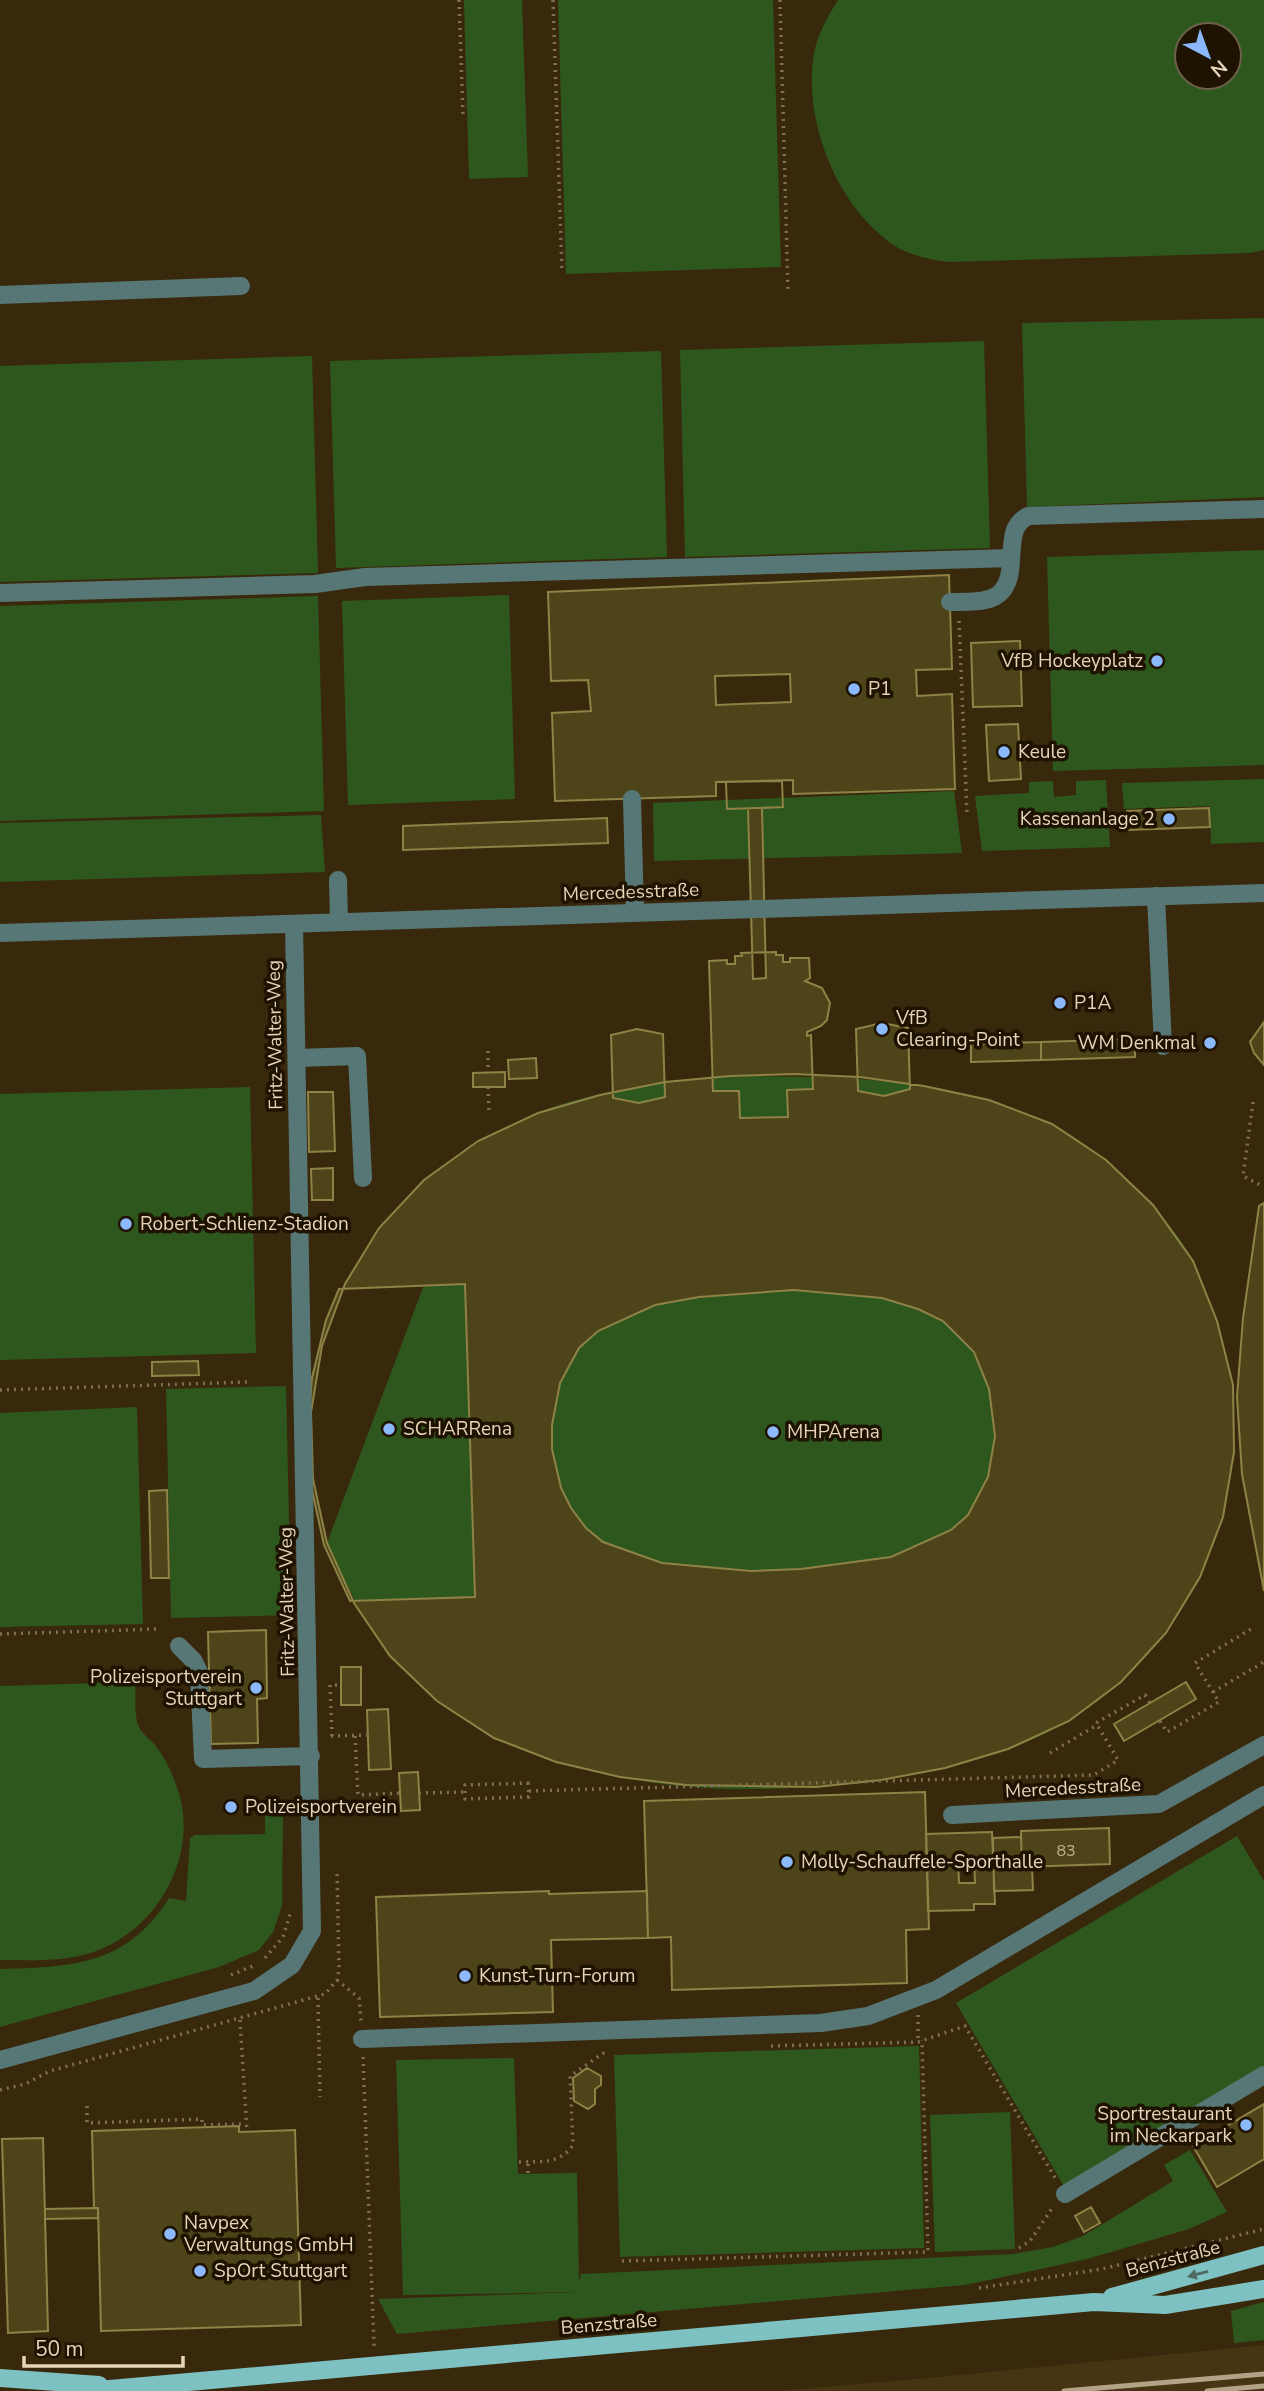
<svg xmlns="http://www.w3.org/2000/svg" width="1264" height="2391" font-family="'Nunito Sans',sans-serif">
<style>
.built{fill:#473413}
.green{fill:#2e571d;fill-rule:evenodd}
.building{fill:#4d4519;stroke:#8e8246;stroke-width:2;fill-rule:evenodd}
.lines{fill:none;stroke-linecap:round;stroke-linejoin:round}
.path{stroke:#806f53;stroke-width:3.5;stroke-dasharray:2 5;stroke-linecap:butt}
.minor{stroke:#577777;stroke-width:18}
.major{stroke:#7dc1c3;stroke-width:18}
.rail{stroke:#b3a286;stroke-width:5}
.oneway{fill:#4e6a62}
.poi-dot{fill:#8cb9fc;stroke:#1e1200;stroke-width:2.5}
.labels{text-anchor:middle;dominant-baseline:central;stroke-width:7;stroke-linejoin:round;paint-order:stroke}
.number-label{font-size:16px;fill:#c0b192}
.poi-label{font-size:19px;fill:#e7d5ba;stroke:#1e1200;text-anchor:start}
.street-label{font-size:19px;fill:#e7d5ba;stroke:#1e1200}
</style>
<rect width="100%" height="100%" fill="#39290c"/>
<path class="built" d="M1264 2345V2391H778L940 2377Z"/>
<path class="green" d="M464 0H522L528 177 469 179Z
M558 0H773L781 267 566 274Z
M838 0H1264V250L1249 253 949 262C925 259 903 254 884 238 834 198 803 117 814 54 817 35 828 16 838 0ZM1229 35V77H1187V35Z
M1264 318V497L1027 507 1022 323Z
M984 341 990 548 685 557 680 350Z
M661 351 667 557 336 568 330 361Z
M312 356 318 573 0 582V366Z
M1264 550V765L1053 771 1047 557Z
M509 595 515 799 348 805 342 601Z
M318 596 324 811 0 821V606Z
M1264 779V842L1211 844 1210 806 1124 809 1122 783Z
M1106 780 1110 847 982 851 975 796 1029 793V782L1053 781 1054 797 1076 795V781Z
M954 791 962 853 654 861 653 803Z
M321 815 325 872 0 882V823Z
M730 1076C838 1077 950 1075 1049 1123 1077 1136 1104 1158 1126 1179 1151 1203 1176 1230 1193 1260 1199 1271 1203 1284 1207 1296 1261 1431 1230 1582 1121 1682 1089 1711 1048 1735 1007 1750 904 1787 726 1802 619 1776 597 1771 576 1763 555 1756 511 1743 470 1729 435 1699 382 1655 354 1604 327 1543L478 1141C498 1132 517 1121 537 1113 598 1089 666 1082 730 1076Z
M250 1087 256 1353 0 1360V1094Z
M286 1386 291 1615 171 1618 166 1389Z
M137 1407 143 1624 0 1627V1413Z
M135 1682C136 1695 134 1713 138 1725 140 1732 150 1739 155 1745 167 1760 175 1779 180 1797 197 1862 153 1934 90 1953 61 1962 30 1960 0 1960V1686Z
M283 1815 282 1906 273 1932 259 1950 219 1967 0 2027V1969C72 1967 126 1966 169 1898L186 1901 190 1838 195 1835 265 1834V1816Z
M1237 1836 1264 1881V2069L1065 2188 956 2003Z
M919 2046 924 2248 620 2257 614 2055Z
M514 2058 518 2174 577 2173 579 2282 581 2274 1013 2254 1053 2247 1083 2236 1173 2181 1164 2165 1190 2150 1227 2212 1189 2229 1087 2259 965 2285 397 2334 378 2299 579 2292 403 2295 396 2060Z
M1010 2112 1015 2249 935 2252 930 2115Z
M1264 2302V2340L1234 2343 1231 2311Z"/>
<path class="building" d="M949 575 952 669 916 670 917 696 952 694 955 789 793 794V780L716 782V796L555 801 552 713 591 711 588 680 551 681 548 592ZM790 674 791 702 716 705 715 676Z
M1020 641 1022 706 973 707 971 643Z
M1018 724 1021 779 989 781 986 725Z
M782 781 783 807 762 808 766 978 753 979 748 809H727L726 782Z
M782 781 783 807 727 809 726 782Z
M1209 808 1210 827 1128 830 1127 811Z
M607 818 608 843 403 850V826Z
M776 952V955H783V962H790V958H809L810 978 805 981 822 988 830 1003 827 1020 821 1026 807 1032V1036L811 1035 813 1089 787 1090 788 1117 740 1118 739 1091H713L709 961 727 960V964H735V956H742L741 953Z
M1264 1022V1065L1254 1053 1250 1042Z
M882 1023 908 1028 910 1089 884 1096 858 1091 856 1029Z
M637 1029 663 1034 665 1097 639 1103 613 1098 611 1035Z
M1135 1039V1057L1041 1060V1042Z
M1041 1042V1060L971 1062V1044Z
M536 1058 537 1078 509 1079 508 1060Z
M505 1072V1087H473V1073Z
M794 1074 860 1077 924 1086 989 1100 1052 1124 1106 1160 1153 1205 1193 1261 1217 1321 1233 1385 1234 1452 1223 1517 1200 1577 1166 1633 1121 1682 1069 1721 1008 1749 945 1768 881 1780 816 1787 686 1785 620 1777 556 1762 494 1738 437 1701 390 1656 354 1603 327 1543 313 1479 311 1412 322 1346 345 1284 379 1228 424 1180 478 1141 538 1113 600 1095 665 1082 730 1076ZM794 1290 882 1298 918 1309 943 1321 974 1352 989 1389 995 1436 988 1477 968 1515 951 1530 891 1557 801 1569 751 1571 662 1563 603 1542 586 1528 571 1508 561 1488 552 1449V1425L560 1383 579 1348 598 1331 655 1305 699 1297Z
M308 1092H333L335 1151 309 1152Z
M333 1168V1200H312L311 1169Z
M1264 1203V1591L1242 1474 1237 1397 1243 1318 1259 1206Z
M465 1284 475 1597 350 1601 324 1545 310 1481 309 1413 312 1378 326 1320 339 1289Z
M198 1361 199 1375 152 1376V1362Z
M167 1490 169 1578H151L149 1491Z
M266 1630 267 1698 257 1699 258 1743 211 1744 208 1632Z
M341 1667H361V1705H341Z
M1186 1682 1196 1699 1124 1741 1114 1724Z
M388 1709 391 1769 369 1770 367 1710Z
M418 1772 420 1810 401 1811 399 1773Z
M925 1792 929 1929 906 1930 907 1983 672 1990 671 1937 648 1938 644 1801Z
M1109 1828 1110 1864 1022 1867 1021 1831Z
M992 1832 995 1904H974V1910L928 1911 926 1834ZM974 1856 975 1883H959L958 1857Z
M1021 1837 1022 1867H1032L1033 1890 994 1891 993 1838Z
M549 1891V1894L647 1891 648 1938 551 1940 553 2012 380 2017 376 1897Z
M587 2068 601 2076V2085L595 2089V2104L588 2109 574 2101 573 2078Z
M1264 2104V2159L1217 2187 1193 2146Z
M239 2126V2132L295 2130 301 2325 101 2331 98 2208H94L92 2131Z
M43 2138 48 2331 8 2333 2 2139Z
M1091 2207 1100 2223 1084 2232 1075 2216Z
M98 2208V2218L45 2219V2209Z"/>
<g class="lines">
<path class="path" d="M459 0 463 116
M553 0 562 272
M780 0 788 291
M959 621 967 813
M488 1051V1072
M488 1087 489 1113
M1253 1102 1243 1176 1262 1186
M0 1390 247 1382
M0 1634 158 1629
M1213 1692 1264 1662
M1160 1721 1167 1732 1219 1702 1195 1663 1251 1629
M331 1736 368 1735
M332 1736 330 1685H341
M355 1736 358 1795 400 1793
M1050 1753 1097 1725
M528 1783 529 1797 465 1799V1785Z
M529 1791 1094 1775 1118 1760 1096 1723 1145 1695 1150 1703
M419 1793 465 1792
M265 1958 283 1937 291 1911
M231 1975 253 1966
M337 1980 359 1998 361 2021
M318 1998 320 2097
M918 2015V2042
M240 2020 247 2132
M771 2046 918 2042 965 2026 1055 2178
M363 2057 374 2346
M0 2090 25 2084 50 2071 325 1994 337 1980 339 1970 337 1871
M87 2106V2123L202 2119V2125L246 2124
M519 2162C541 2161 559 2165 573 2145L570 2076 608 2050
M528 2173V2161
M1019 2248 1030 2241 1053 2207
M622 2261 928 2252 922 2040
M979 2288 1102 2269 1264 2229"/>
<path class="minor" d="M0 295 241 286
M0 593 315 584 365 577 1011 558C1013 540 1011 525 1028 516L1264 509
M950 602C987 602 1011 603 1011 558
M632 799 635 913
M338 880 339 922
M1156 896 1163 1046
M0 933 1264 893
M297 1058 357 1056 363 1178
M179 1646 193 1660 199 1672 203 1759 311 1756
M952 1815 1159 1804 1264 1745
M362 2039 821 2023 868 2016 936 1990 1264 1795
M0 2060 254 1991 292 1965 312 1931 294 924
M1065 2194 1264 2075"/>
<path class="major" d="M1112 2297 1264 2255
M0 2378 99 2385
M87 2391 1094 2302 1165 2305 1264 2289"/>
<path class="rail" d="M1064 2391 1264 2374
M1207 2391 1264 2386"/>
</g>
<defs><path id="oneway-solid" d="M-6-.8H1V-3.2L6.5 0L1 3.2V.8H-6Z" transform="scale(1.75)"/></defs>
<use class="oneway" href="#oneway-solid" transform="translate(1198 2274) rotate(165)"/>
<g class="poi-dot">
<circle cx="1157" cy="661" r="7"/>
<circle cx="854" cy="689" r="7"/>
<circle cx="1004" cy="752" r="7"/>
<circle cx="1169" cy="819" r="7"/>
<circle cx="1060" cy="1003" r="7"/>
<circle cx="882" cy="1029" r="7"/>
<circle cx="1210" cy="1043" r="7"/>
<circle cx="126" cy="1224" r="7"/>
<circle cx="389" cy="1429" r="7"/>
<circle cx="773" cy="1432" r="7"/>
<circle cx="256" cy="1688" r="7"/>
<circle cx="231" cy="1807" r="7"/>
<circle cx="787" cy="1862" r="7"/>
<circle cx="465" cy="1976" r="7"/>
<circle cx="1246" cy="2125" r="7"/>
<circle cx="170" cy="2234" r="7"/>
<circle cx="200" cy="2271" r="7"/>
</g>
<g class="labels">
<g class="number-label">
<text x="1066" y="1851">83</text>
</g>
<g class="poi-label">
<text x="1143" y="661" text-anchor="end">VfB Hockeyplatz</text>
<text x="868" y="689">P1</text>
<text x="1018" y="752">Keule</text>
<text x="1155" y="819" text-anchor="end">Kassenanlage 2</text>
<text x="1074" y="1003">P1A</text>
<text x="896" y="1018">VfB<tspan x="896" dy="22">Clearing-Point</tspan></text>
<text x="1196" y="1043" text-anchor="end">WM Denkmal</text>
<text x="140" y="1224">Robert-Schlienz-Stadion</text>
<text x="403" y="1429">SCHARRena</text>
<text x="787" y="1432">MHPArena</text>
<text x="242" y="1677" text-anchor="end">Polizeisportverein<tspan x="242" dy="22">Stuttgart</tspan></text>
<text x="245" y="1807">Polizeisportverein</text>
<text x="801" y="1862">Molly-Schauffele-Sporthalle</text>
<text x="479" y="1976">Kunst-Turn-Forum</text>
<text x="1232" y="2114" text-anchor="end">Sportrestaurant<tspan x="1232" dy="22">im Neckarpark</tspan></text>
<text x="184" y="2223">Navpex<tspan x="184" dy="22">Verwaltungs GmbH</tspan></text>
<text x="214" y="2271">SpOrt Stuttgart</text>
</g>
<g class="street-label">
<text transform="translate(631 892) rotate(-2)">Mercedesstraße</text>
<text transform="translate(275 1035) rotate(-91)">Fritz-Walter-Weg</text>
<text transform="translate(287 1602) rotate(-91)">Fritz-Walter-Weg</text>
<text transform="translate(1073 1788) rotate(-3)">Mercedesstraße</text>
<text transform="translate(1173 2259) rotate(-15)">Benzstraße</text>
<text transform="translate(609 2324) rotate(-5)">Benzstraße</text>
</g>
</g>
<g transform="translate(1208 56) rotate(139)"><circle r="33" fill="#1e1200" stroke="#6e604a" stroke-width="2"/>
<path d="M0-5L12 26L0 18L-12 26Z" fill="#8cb9fc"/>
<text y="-10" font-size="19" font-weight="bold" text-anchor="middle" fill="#e7d5ba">N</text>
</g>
<path d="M24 2356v10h159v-10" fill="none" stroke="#e7d5ba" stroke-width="3.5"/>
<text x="35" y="2356" font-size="21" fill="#e7d5ba" stroke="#1e1200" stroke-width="5" paint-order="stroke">50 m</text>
</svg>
